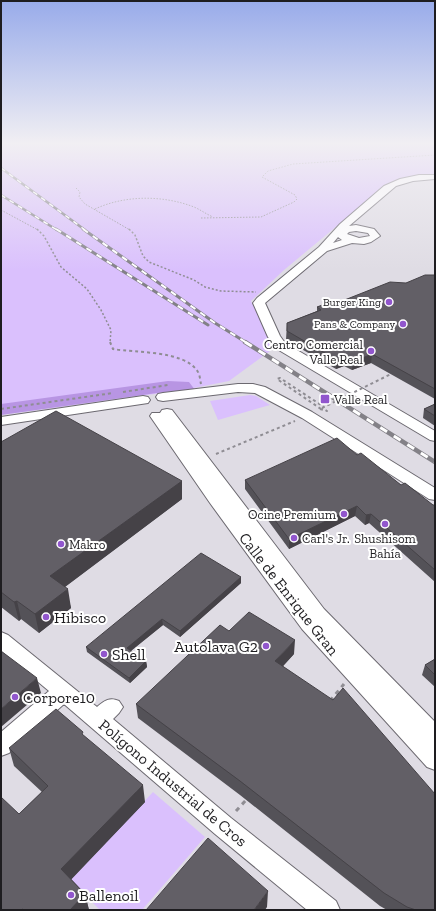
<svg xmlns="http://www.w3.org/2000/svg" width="436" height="911" font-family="'Zilla Slab',serif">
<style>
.green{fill:#dac0fd}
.forest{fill:#b895e3}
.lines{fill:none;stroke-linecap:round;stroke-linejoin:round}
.minor-casing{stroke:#6c6970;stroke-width:2}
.path-far3{stroke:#8f8d93;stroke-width:1;stroke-dasharray:1.5 1.5;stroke-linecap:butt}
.path-far2{stroke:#8f8d93;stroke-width:1.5;stroke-dasharray:2 2;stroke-linecap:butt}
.path-far1{stroke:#8f8d93;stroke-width:2;stroke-dasharray:3 3;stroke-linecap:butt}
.path{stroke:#8f8d93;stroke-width:3;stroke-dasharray:4.5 4.5;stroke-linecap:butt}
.minor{fill:#fff;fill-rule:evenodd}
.rail-far2-casing{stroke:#838187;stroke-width:2.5}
.rail-far1-casing{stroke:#838187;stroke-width:3}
.rail-casing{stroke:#838187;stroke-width:4.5}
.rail-far2{stroke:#fff;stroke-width:1.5;stroke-dasharray:5;stroke-linecap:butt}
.rail-far1{stroke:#fff;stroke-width:2;stroke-dasharray:6;stroke-linecap:butt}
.rail{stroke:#fff;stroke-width:3;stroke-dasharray:8;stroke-linecap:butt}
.path-bridge{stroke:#8f8d93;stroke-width:2;stroke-dasharray:3 3;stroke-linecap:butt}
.wall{fill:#545258}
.shaded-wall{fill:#454247}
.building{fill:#625f66;stroke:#454247}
.poi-dot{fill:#9156cd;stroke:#fff;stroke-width:1.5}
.labels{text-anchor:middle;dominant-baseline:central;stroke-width:4;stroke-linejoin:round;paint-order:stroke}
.far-poi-label{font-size:11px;fill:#1e1d20;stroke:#fff;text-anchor:end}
.poi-label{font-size:13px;fill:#1e1d20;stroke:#fff;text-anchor:start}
.near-street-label{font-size:16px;fill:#1e1d20;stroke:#fff}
.near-poi-label{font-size:16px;fill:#1e1d20;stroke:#fff;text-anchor:start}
</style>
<rect width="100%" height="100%" fill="#dfdce4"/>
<path class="green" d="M1 142H435V175C418 176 401 178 385 186L284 270 251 301 274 348 229 381 184 390 1 415Z
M250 395 256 396 270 405 218 420 210 401Z
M153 792 205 837 142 910H100L70 880Z"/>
<path class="forest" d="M168 381 189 382 195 390 164 392 1 415V404Z"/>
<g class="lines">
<g class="minor-casing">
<path id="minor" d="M419 175H435V179L413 181 396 186 349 226 356 225 374 229 380 236 371 242 364 244 352 243 327 251 265 303 280 336 285 343 435 431V441L430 440 277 349 268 337 253 303 257 298 319 247 340 224 384 186 400 179ZM356 231 368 233 370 236 359 238 347 234 349 232ZM338 237 342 240 333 243Z
M238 384H253L265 387 312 412 435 488V500L429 499 302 418 255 393 238 392 163 401 158 400 156 397 158 394 163 393Z
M143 396 148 397 150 400 148 403 1 425V417Z
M167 409 172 410 324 609 435 722V770L427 767 302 629 210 503 150 416 152 413H160L162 410Z
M1 632 8 635 97 707C105 700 110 697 119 701L123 707 119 713 113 719 231 818 336 901 340 910H307L215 834 64 704 9 753 1 756V732L49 691 1 651Z"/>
</g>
<path class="path-far3" d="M76 188 80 192 79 197 85 204 130 230
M95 209C125 195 163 195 194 207 201 210 206 214 213 217
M1 210 38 230
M201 218 261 217 294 202 297 199 295 195 262 177 268 171 293 164 435 155"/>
<path class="path-far2" d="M37 229 44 236 61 267 87 289 101 310 111 330 110 343
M129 229 135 235 143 256 149 262 194 280 205 287 221 291 256 292"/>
<path class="path-far1" d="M110 342 113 349C135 353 185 350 198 372 200 375 200 380 201 384
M123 392 168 385
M1 409 113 393
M320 409 327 411 322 408
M321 409 277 379 280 378 324 407
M216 454 295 421"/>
<path class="path" d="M330 701 344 684
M236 811 247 799"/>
<use href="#minor" class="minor"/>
<g class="rail-far2-casing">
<path id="rail-far2" d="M1 168 85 230
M1 195 57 230"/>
</g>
<g class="rail-far1-casing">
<path id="rail-far1" d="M56 229 208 325
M83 229 215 323 247 343"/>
</g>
<g class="rail-casing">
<path id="rail" d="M245 342 435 462"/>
</g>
<use href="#rail-far2" class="rail-far2"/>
<use href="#rail-far1" class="rail-far1"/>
<use href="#rail" class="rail"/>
<path class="path-bridge" d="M322 408 391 374"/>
</g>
<path class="wall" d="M435 275V399L371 363 352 370 344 366 336 369 286 340 287 323 317 311V307L337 303 406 283Z
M435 404V426L423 418 424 409Z
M1 442 182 481V499L65 587 71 608 39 633 21 619 19 621 1 607Z
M357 455 401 485 433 505H435V582L369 523 365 525 355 516 289 549 245 489V480Z
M241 577V583L180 637 163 625 131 651 146 661 147 667 130 683 87 652 86 647Z
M294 654 283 666 435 910H387L380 906 240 795 138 718 136 704Z
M435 659V687L422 675 425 665Z
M84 736 145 802 71 879 85 894 89 910H1L19 814 42 792 14 766 9 748Z"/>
<path class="shaded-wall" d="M372 354 371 363 352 370 353 362Z
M345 357 344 366 336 369 337 360Z
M182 481V499L54 595 50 576Z
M357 506 355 516 289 549V539Z
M371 514 369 523 365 525 366 515Z
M241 577V583L180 637V631Z
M68 589 71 608 39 633 35 614Z
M17 601 21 619 19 621 14 602Z
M162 619 163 625 128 653 127 648Z
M295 640 294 654 274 676 275 661Z
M146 661 147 667 130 683 129 678Z
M37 678 41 693 1 727V709Z
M143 785 145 802 66 885 61 869Z
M268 891 267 907 265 910H254Z
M85 894 89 910H70Z"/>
<path class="building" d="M425 275H435V389L372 354 353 362 345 357 337 360 287 331V323L321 310 317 307 333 301 337 303 390 282 406 283Z
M435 404V416L424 409Z
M56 411 182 481 50 576 68 589 35 614 17 601 14 602 1 592V442Z
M337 438 357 455 361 453 401 485 405 483 433 505H435V570L371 514 366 515 357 506 289 539 245 480Z
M201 553 241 577 180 631 162 619 127 648 146 661 129 678 86 647Z
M249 612 295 640 275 661 333 700 343 688 435 794V910H416L407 907 384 893 240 781 136 704 220 625 229 631Z
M1 651 37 678 1 709Z
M435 659V675L425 665Z
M56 709 83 732 82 734 143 785 61 869 85 894 70 910H24L22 909 21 910H1V797L19 814 48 786 9 748Z
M208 838 268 891 254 910H146Z"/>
<linearGradient id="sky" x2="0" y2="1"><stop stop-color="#98abea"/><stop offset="0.53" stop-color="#f1eff3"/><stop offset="1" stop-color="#f1eff3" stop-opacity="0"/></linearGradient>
<rect width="436" height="270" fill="url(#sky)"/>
<g class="poi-dot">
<circle cx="389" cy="302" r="4"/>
<circle cx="403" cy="324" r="4"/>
<circle cx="371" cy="351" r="4"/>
<rect x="320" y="394" width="10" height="10" rx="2"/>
<circle cx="344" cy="514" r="4"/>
<circle cx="385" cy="524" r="4"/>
<circle cx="294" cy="538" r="4"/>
<circle cx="61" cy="544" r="4"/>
<circle cx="46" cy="617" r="4"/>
<circle cx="266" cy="646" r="4"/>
<circle cx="104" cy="654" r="4"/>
<circle cx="15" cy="697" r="4"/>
<circle cx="71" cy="895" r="4"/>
</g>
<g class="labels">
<g class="far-poi-label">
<text x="381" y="302">Burger King</text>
<text x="395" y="324">Pans &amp; Company</text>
</g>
<g class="poi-label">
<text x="363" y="344" text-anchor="end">Centro Comercial<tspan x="363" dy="15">Valle Real</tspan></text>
<text x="334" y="399">Valle Real</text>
<text x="336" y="514" text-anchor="end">Ocine Premium</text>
<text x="302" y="538">Carl's Jr.</text>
<text x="385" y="538" text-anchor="middle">Shushisom<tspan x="385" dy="15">Bahía</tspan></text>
<text x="69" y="544">Makro</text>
</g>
<g class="near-street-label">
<text transform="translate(289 594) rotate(52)">Calle de Enrique Gran</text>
<text transform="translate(173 783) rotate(40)">Polígono Industrial de Cros</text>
</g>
<g class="near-poi-label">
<text x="54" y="617">Hibisco</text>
<text x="258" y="646" text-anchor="end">Autolava G2</text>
<text x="112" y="654">Shell</text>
<text x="23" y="697">Corpore10</text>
<text x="79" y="895">Ballenoil</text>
</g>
</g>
<rect width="436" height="911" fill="none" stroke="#1e1d20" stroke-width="4"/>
</svg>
